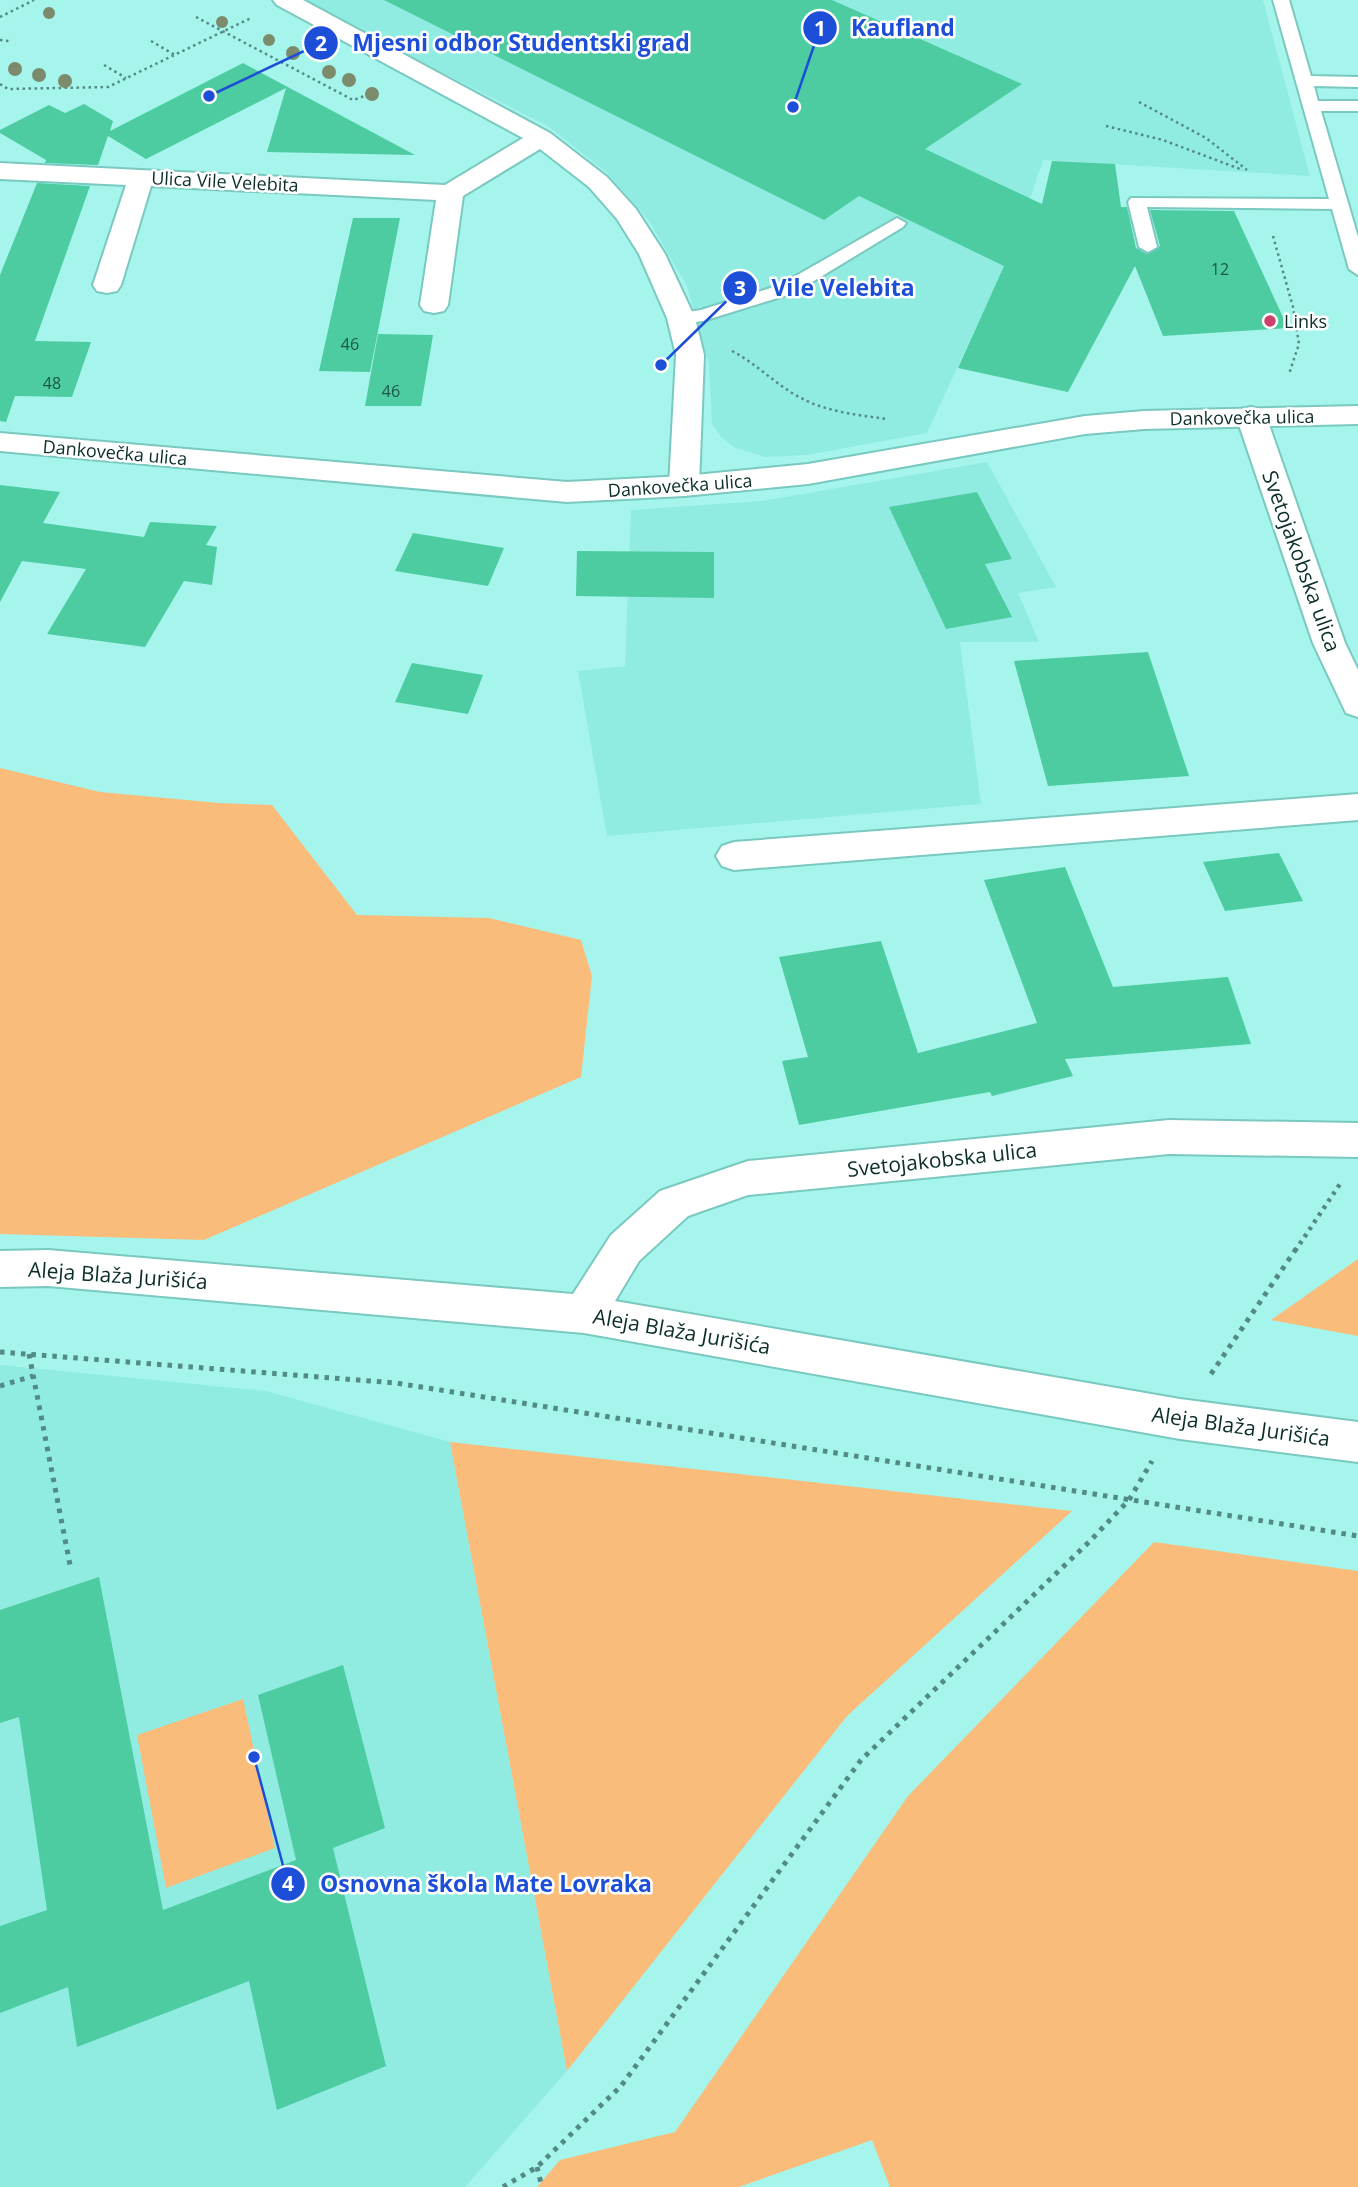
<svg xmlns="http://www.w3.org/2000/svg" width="1358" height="2187" font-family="'Open Sans',sans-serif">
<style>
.built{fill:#90ece1}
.green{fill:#fabc7a}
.building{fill:#4ccca0}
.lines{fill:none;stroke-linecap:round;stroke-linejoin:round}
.service-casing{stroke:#79c9c0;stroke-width:4}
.minor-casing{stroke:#79c9c0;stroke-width:4}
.secondary-casing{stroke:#79c9c0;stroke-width:4}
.path-far2{stroke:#528a84;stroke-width:2.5;stroke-dasharray:2.5 3.5;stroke-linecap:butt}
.path-far1{stroke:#528a84;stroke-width:4.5;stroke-dasharray:3.5 5;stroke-linecap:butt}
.path{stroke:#528a84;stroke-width:5;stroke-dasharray:4.5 6;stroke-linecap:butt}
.service{fill:#fff;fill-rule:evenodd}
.minor{fill:#fff;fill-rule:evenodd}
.secondary{fill:#fff;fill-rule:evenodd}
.tree{fill:#7b8b6c}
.poi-dot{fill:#cf416b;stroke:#fff;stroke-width:2.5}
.labels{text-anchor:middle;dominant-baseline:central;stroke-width:5;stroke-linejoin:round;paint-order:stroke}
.far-number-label{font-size:16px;fill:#1b5648}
.far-street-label{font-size:18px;fill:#0b2e2b;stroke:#fff}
.far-poi-label{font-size:18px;fill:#0b2e2b;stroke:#fff;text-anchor:start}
.street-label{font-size:21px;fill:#0b2e2b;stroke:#fff}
.leader{fill:none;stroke:#1d4ed8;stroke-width:2.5}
.callout-dot{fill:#1d4ed8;stroke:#fff;stroke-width:2.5}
.mark-label{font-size:21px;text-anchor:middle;font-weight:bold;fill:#fff}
.callout-label{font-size:23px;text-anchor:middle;font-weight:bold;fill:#1d4ed8;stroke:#fff;stroke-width:5;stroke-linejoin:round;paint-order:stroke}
</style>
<rect width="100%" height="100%" fill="#a5f5ec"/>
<path class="built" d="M301 0H1263L1310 176 1043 160 1015 243 927 433 807 455 765 457 734 447 721 437 712 424 709 365 687 286 649 221 606 172 549 127Z
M987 462 1056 587 1018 593 1039 642H960L981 804 607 836 578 671 625 666 631 510 762 501Z
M0 1365 266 1391 450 1442 567 2071 465 2187H0Z"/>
<path class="green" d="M0 768 100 792 219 803 272 805 357 915 489 918 581 940 592 976 581 1077 204 1240 0 1234Z
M1358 1259V1336L1271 1320Z
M450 1442 1072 1511 847 1716 567 2071Z
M1154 1542 1358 1571V2187H890L872 2140 739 2187H537L560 2160 675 2132 908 1796Z
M243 1699 275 1848 166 1888 137 1735Z"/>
<path class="building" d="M384 0H832L1022 84 925 149 1042 204 1052 161 1115 164 1121 207H1127L1136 248 1147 254 1160 246 1150 210 1234 211 1288 328 1163 336 1135 266 1068 392 958 368 1004 266 859 196 824 220Z
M243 63 415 155 267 152 286 88 146 159 108 136 98 165 45 163 46 160 0 133V130L49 105 65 113 84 104 113 121 110 131Z
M37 183 90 186 35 341 91 342 72 397 15 396 6 422 0 421V275Z
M353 218H400L370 372 319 371Z
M378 334 433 335 421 406H365Z
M0 485 60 492 43 523 144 537 150 522 217 526 206 545 217 547 212 585 184 581 145 647 47 634 86 569 22 561 0 602Z
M977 492 1012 559 985 564 1012 617 946 629 889 507Z
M413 533 504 548 488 586 395 571Z
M577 551 714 552V598L576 596Z
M1148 652 1189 776 1048 786 1014 661Z
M412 663 483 675 468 714 395 702Z
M1279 853 1303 901 1225 911 1203 862Z
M1065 867 1113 987 1228 977 1251 1044 1065 1059 1073 1076 992 1096 990 1092 799 1125 782 1061 808 1057 779 957 881 941 918 1053 1037 1023 984 880Z
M99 1577 163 1910 296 1860 258 1695 343 1665 385 1828 333 1848 386 2066 277 2110 249 1981 77 2047 68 1987 0 2013V1926L47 1910 19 1717 0 1723V1610Z"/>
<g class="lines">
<g class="service-casing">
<path id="service" d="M1273 0H1289L1311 76 1358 77V87L1314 86 1318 101H1358V111H1321L1358 237V275L1349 269 1332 209 1147 207 1157 247 1148 252 1139 247 1128 202 1131 198 1329 199Z
M897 218 906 223 903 227 794 293 703 321 681 324 672 318 674 314 701 310 780 285Z"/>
</g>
<g class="minor-casing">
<path id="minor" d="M273 0H303L550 133 607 177 636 209 665 254 695 318 704 355 699 486 695 493 684 496 673 493 669 486 676 355 667 318 639 254 617 219 589 187 540 149 463 196 448 305 444 311 434 313 424 311 420 305 436 200 151 186 121 285 117 291 107 293 97 291 93 285 126 185 0 179V163L445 185 523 138 277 5Z
M1251 407 1261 409 1266 416 1345 643 1358 670V717L1346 713 1313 643 1236 416 1241 409Z
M1358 794V820L734 870 722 866 716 856 722 846 734 842Z
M1169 1120 1358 1123V1157L1169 1154 748 1195 688 1216 639 1261 615 1301 1180 1399 1358 1422V1462L1180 1439 584 1333 48 1286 0 1287V1251L48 1250 573 1294 611 1235 660 1191 748 1161Z"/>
</g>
<g class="secondary-casing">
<path id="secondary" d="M1358 406V424L1144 429 1085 434 808 484 684 496 567 502 0 451V433L567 482 684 476 808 464 1085 416 1144 411Z"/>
</g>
<path class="path-far2" d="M0 17 34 0
M196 17 353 100 376 92
M0 40 9 41
M151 41 175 55
M104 65 126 78
M0 84 8 89 108 87 251 18
M1139 102 1206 138 1247 170
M1106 126 1163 140 1240 169
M1273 236 1293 307 1299 344 1289 374
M732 351C757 364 776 385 801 398 827 412 858 415 887 419"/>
<path class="path-far1" d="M1295 1251 1340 1184"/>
<path class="path" d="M0 1352 396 1383 1358 1536
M29 1354 71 1570
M1211 1374 1296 1249
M0 1386 33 1376
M537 2167 542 2187
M503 2187 537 2167 621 2086 861 1760 1089 1542 1129 1500 1152 1461"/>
<use href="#service" class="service"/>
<use href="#minor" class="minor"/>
<use href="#secondary" class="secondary"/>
</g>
<g class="tree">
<circle cx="49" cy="13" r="6"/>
<circle cx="222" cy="22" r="6"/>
<circle cx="269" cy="40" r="6"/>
<circle cx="293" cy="53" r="7"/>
<circle cx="15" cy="69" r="7"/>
<circle cx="329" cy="72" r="7"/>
<circle cx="39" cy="75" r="7"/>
<circle cx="349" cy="80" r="7"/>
<circle cx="65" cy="81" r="7"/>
<circle cx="372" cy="94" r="7"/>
</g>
<circle class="poi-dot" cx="1270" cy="321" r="7"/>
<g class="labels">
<g class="far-number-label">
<text x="1220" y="269">12</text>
<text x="350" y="344">46</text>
<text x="52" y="383">48</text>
<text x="391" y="391">46</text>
</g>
<g class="far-street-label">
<text transform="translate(225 181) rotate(3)">Ulica Vile Velebita</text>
<text transform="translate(1242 417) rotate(-1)">Dankovečka ulica</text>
<text transform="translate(115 452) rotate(5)">Dankovečka ulica</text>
<text transform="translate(680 485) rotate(-4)">Dankovečka ulica</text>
</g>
<g class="far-poi-label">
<text x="1284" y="321">Links</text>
</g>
<g class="street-label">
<text transform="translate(1302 561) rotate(70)">Svetojakobska ulica</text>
<text transform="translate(942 1159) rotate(-6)">Svetojakobska ulica</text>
<text transform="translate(118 1275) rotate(4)">Aleja Blaža Jurišića</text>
<text transform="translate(682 1331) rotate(10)">Aleja Blaža Jurišića</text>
<text transform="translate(1241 1426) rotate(8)">Aleja Blaža Jurišića</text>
</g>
</g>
<path class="leader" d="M793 107L820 28M209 96L321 43M661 365L740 288M254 1757L288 1884"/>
<g class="callout-dot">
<circle cx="793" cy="107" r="7"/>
<circle cx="209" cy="96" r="7"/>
<circle cx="661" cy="365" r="7"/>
<circle cx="254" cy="1757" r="7"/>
<circle cx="820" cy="28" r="18"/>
<circle cx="321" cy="43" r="18"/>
<circle cx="740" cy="288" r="18"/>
<circle cx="288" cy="1884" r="18"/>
</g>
<g class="mark-label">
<text x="820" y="36">1</text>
<text x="321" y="51">2</text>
<text x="740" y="296">3</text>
<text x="288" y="1891">4</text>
</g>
<g class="callout-label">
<text x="903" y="36">Kaufland</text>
<text x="521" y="51">Mjesni odbor Studentski grad</text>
<text x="843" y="296">Vile Velebita</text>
<text x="486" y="1892">Osnovna škola Mate Lovraka</text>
</g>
</svg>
